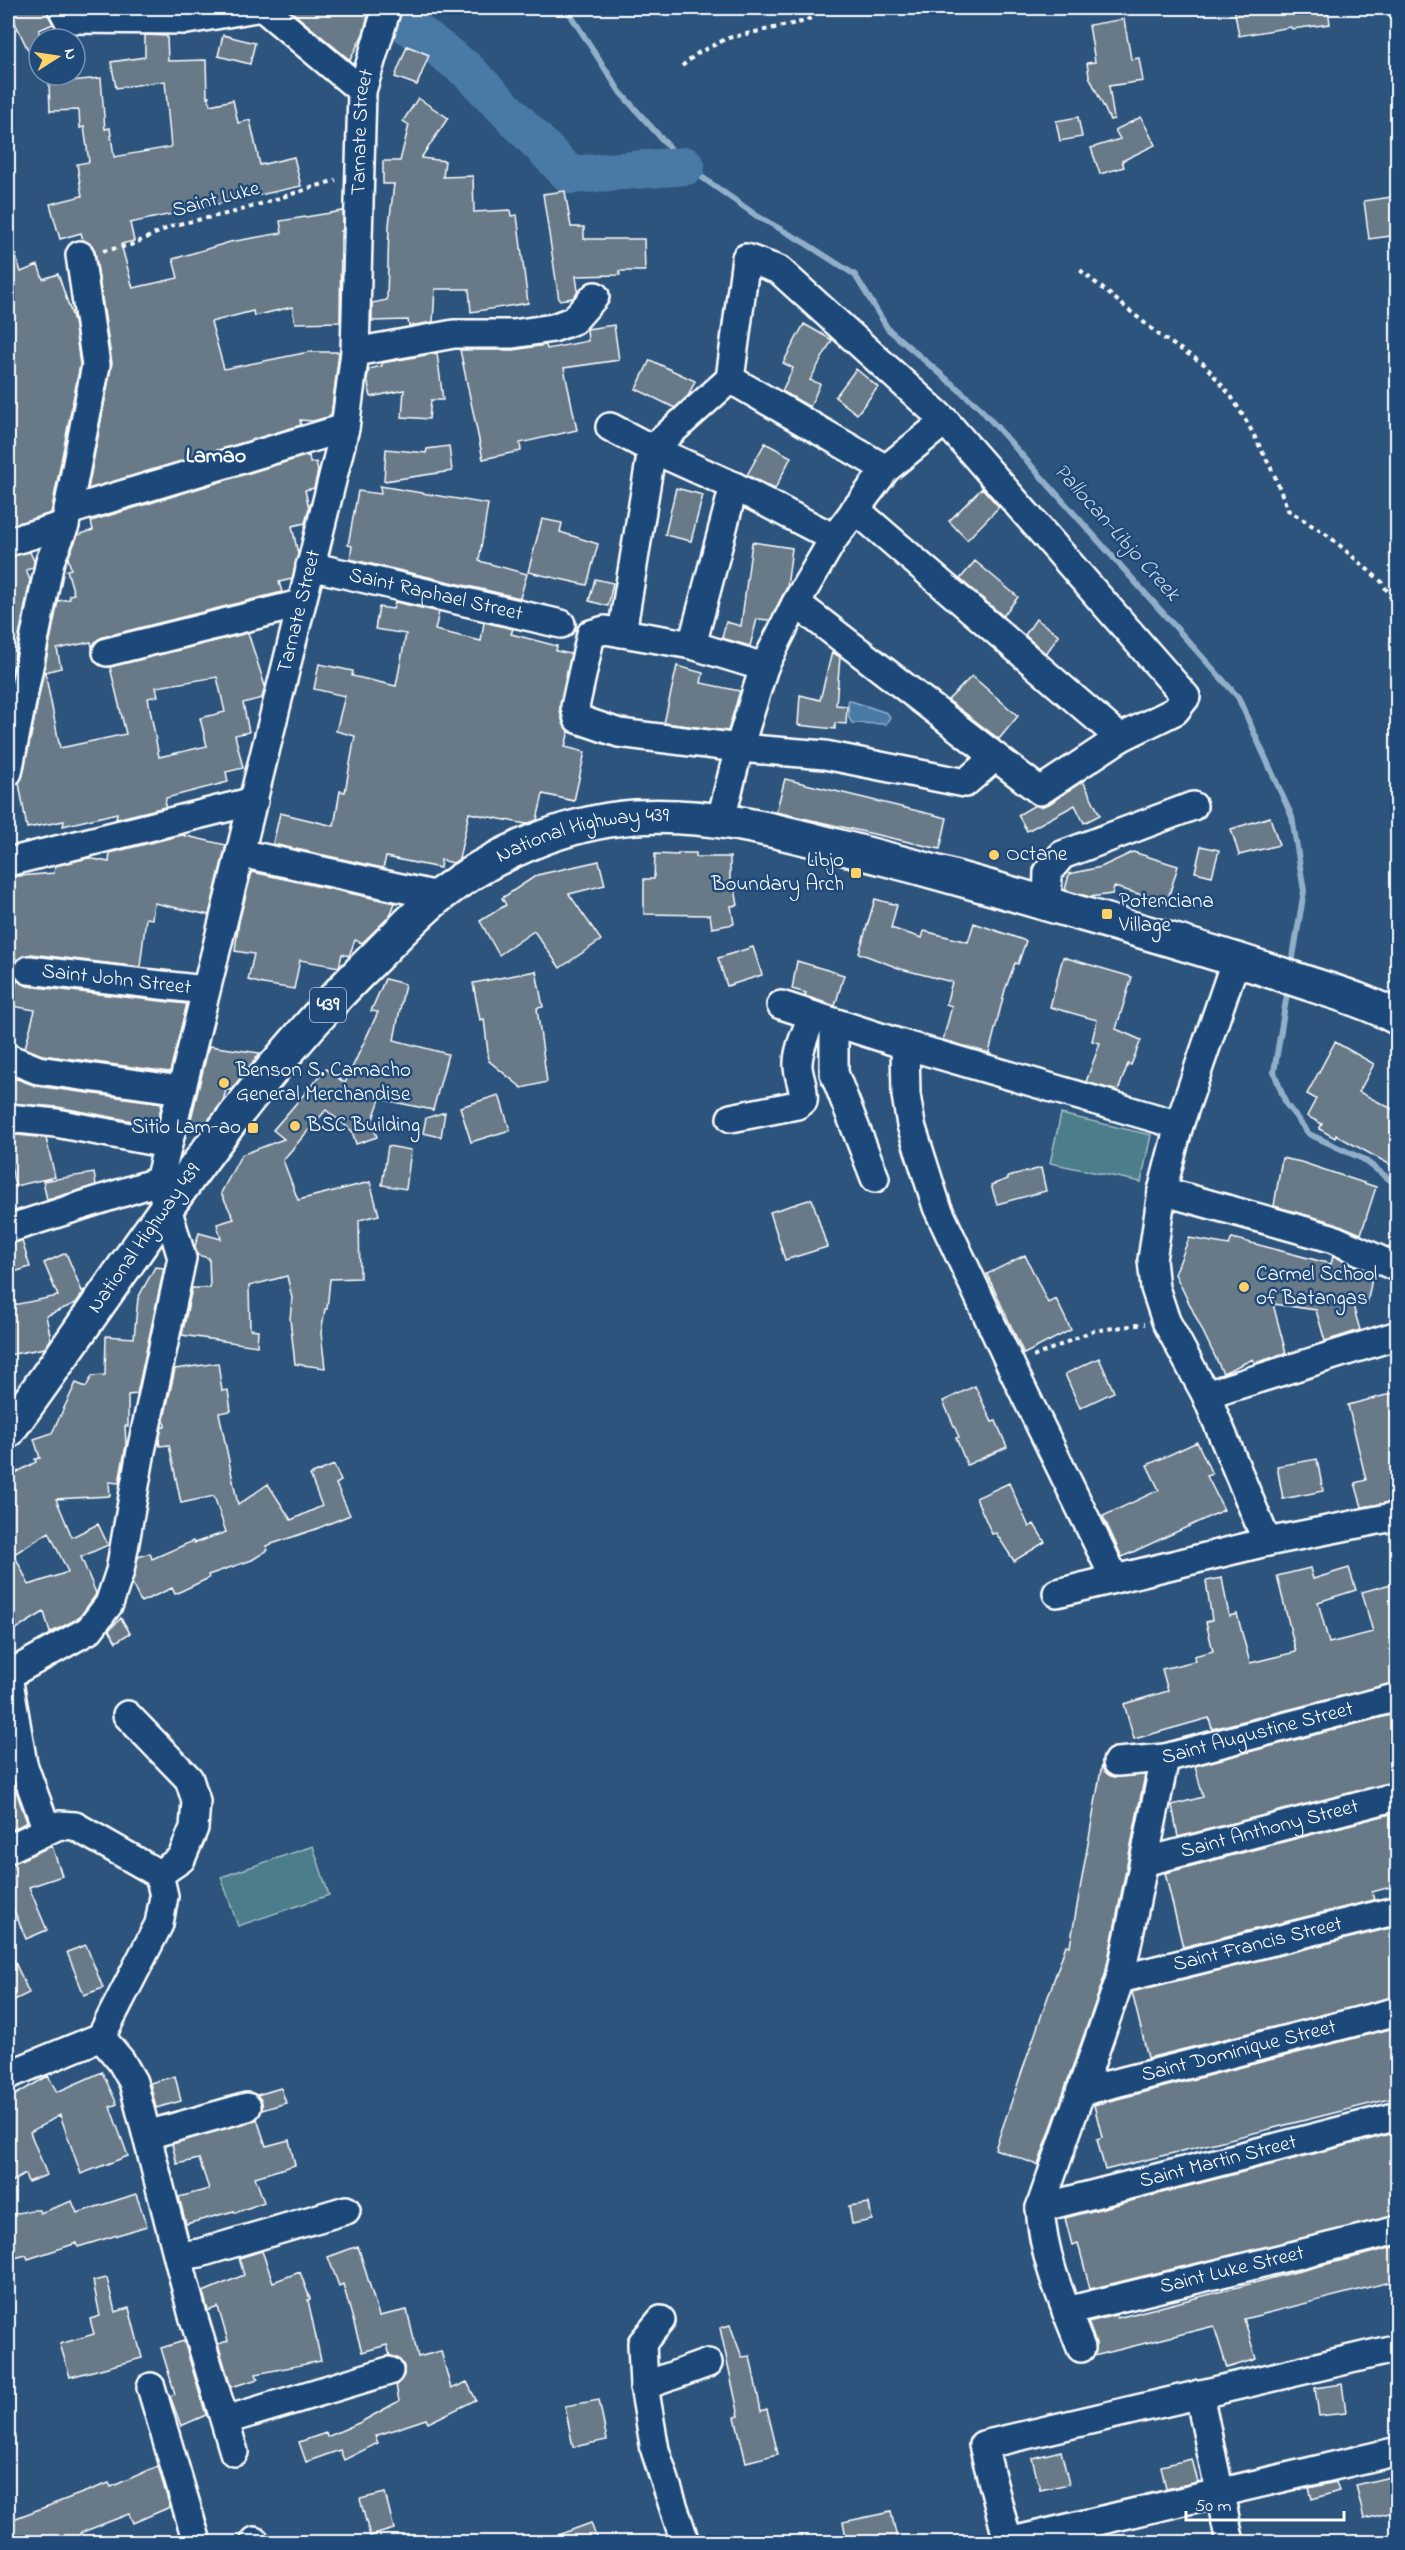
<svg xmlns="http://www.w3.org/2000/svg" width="1405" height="2550" font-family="'Indie Flower',sans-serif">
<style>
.green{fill:#4b7e8a;stroke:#a5bec4;stroke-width:1.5}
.water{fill:#4a7aa6;stroke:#92afca;stroke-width:1.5}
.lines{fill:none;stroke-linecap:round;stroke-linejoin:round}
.stream{stroke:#92afca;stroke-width:6}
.river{stroke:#4a7aa6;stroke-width:38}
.building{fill:#677a88;stroke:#fff;stroke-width:1.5;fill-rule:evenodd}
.minor-casing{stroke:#fff;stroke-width:32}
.major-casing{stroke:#fff;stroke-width:38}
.path{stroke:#fff;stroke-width:4;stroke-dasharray:4.5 4.5;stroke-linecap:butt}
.minor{stroke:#1f4a7a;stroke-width:27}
.major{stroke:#1f4a7a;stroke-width:33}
.poi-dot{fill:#ffd166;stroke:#1f4a7a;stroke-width:2}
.labels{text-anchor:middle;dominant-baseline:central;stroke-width:5;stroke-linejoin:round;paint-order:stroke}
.shield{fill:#1f4a7a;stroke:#bcc9d7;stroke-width:1.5}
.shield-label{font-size:20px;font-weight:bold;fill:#fff}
.street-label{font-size:21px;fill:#fff;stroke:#1f4a7a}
.poi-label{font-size:21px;fill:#fff;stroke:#1f4a7a;text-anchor:start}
.neighbourhood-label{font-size:22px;font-weight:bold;fill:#fff;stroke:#1f4a7a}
.water-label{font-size:22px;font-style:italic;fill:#d2dee9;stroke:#1f4a7a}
</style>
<rect width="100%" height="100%" fill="#2d547d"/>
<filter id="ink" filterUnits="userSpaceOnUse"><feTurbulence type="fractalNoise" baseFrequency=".0167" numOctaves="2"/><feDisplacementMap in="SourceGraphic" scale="12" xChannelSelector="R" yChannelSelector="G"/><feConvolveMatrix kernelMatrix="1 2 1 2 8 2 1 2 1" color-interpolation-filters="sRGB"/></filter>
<g filter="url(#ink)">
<path class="green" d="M1061 1114 1151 1135 1141 1182 1050 1163Z
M313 1846 329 1895 238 1926 221 1877Z"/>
<path class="water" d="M848 700 887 713 890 717 886 724 852 723 849 718Z"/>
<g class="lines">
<path class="stream" d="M571 8 570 14 620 92 686 166 757 216 802 241 855 275 888 329 978 406 1238 697 1292 817 1304 891 1291 969
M1288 988 1274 1072 1286 1104 1309 1134 1363 1159 1398 1186"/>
<path class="river" d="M379 8 412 28 467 70 570 175 686 166"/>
</g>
<path class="building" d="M8 8H45L53 24 39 30V73Z
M287 8H363L369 12 363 34 350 60Z
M1234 8H1328L1330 24 1292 29 1291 27 1239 36Z
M1124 19 1131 59 1139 58 1143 81 1109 86 1114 119 1110 120 1089 76 1087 63 1095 62 1089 25Z
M145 35 167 36 168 61 206 60 207 97 209 96 210 105 233 100 238 123 250 120 260 165 294 157 301 186 130 223 134 241 121 244 133 288 178 278 173 259 230 242 282 233 280 221 343 211V230L341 231 340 322 295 323 292 307 254 316 253 311 211 322 224 369 309 352H339L331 416 313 421 300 420 301 425 88 489 112 363 95 252 92 245 83 240 81 233 60 239 50 204 82 196 77 164 89 162 84 127 80 128 79 110 50 111 49 83 101 78 105 129 110 128 114 157 171 147 165 81 116 88 111 62 145 57Z
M223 35 255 43 250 64 218 56Z
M407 46 429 55 417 85 395 77Z
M418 98 448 118 421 158 445 161 443 177 473 176 474 212 510 210 511 216 517 215 528 303 471 312 469 289H435L433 322 409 326 408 320 372 321V303L387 300 389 225 394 184H383V161H400L409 125 403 121Z
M1078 117 1082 137 1060 141 1056 121Z
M1141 117 1155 145 1122 161 1124 167 1100 174 1091 148 1120 139 1115 130Z
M565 191 571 227H584V239H644L645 271H619L620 275 576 276 578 291 573 298 559 300 543 194Z
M1398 196V235L1369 239 1364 201Z
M11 241 21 272 38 265 43 279 58 274 74 321 80 365 51 513 8 526V242Z
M804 324 832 340 810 380 820 384 810 407 782 391 793 368 783 363Z
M614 325 619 360 564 368 577 430 520 443 521 451 483 459 460 350H513L546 345 547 349 588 341 587 329Z
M437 353 443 400H431L429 419 402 417 404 390 371 397 367 379 369 369 382 366V363Z
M650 360 695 381 688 396 675 408 636 389Z
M856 369 878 387 857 414 835 397Z
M765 443 791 457 775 489 747 475Z
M449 446 452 471 384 481 386 449 426 453 427 449Z
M309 455 310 463 316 462 318 471 314 488 305 490 309 508 305 523 292 526 298 554 292 579 279 582 282 592 103 637 97 640 92 647 91 642 57 649 61 668 45 672 60 748 126 734 110 667 248 633 265 686 262 698 243 703 249 732 235 735 243 768 226 772 228 782 166 798 165 807 116 819 117 813 63 826 64 821 27 828 19 783 23 775 58 601 70 599 69 595 74 594 67 570 71 569 68 558 78 535 93 530 91 521ZM217 677 225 712 200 718 207 746 159 757 148 698 158 696 156 687Z
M380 486 488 504 479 561 527 574 520 598 350 559 352 546 348 545 358 491 381 494Z
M676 488 703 495 691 541 665 535Z
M982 488 999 507 967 540 949 521Z
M542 519 562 523 560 532 598 544 587 585 528 572Z
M752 542 792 548 787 587 770 620 757 619 750 646 722 638 726 622 741 626Z
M30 552 34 561 33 568 26 570 30 580 8 694V557Z
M975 561 1018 597 1003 616 960 579Z
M595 579 613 583 608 606 589 601Z
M395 602 439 612 435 630 481 641 484 622 513 629 511 634 557 646 556 651 571 654 560 711 563 723 569 731 565 747 585 752 574 801 543 794 537 820 526 824 469 813 459 859 453 863 441 860 440 868 386 857 383 868 273 844 280 813 334 826 340 791 345 792 355 736 336 731 345 696 314 689 319 664 353 671 352 676 396 686 406 634 375 629 379 607 393 609Z
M1036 619 1059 635 1046 654 1025 635Z
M832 652 840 657 836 705 847 706 846 724 835 723V729L798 725 800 695 820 700Z
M677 666 703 673 701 683 740 691 728 731 664 723Z
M972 676 1018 716 999 739 948 700Z
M785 779 947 818 940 849 776 812Z
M1083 781 1100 815 1084 823 1075 805 1027 831 1018 815 1035 805 1040 807 1049 804Z
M1270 817 1279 845 1239 855 1231 829Z
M182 835 226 845 209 915 154 903 152 919 146 918 140 967 31 954 18 959 8 960V877L54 873 55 866 88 858 109 862 110 853Z
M1201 846 1219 850 1212 876 1195 872Z
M1133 852 1178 866 1167 902 1114 887 1112 894 1090 897 1065 890 1069 874 1101 867Z
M678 853H696V857H730V884L734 883 738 905 731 906 734 924 712 928 710 915 644 914V879H654L655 854 678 855Z
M599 861 605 885 569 894 601 940 560 968 534 931 499 955 480 921 506 905 502 898 537 875Z
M252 872 395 903 390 916 362 943 355 940 349 956 342 954 339 967 300 960 294 989 263 984 248 980 254 954 235 951 239 921Z
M875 899 897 905 891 928 922 938 924 931 968 942 974 923 1026 941 1018 964 1015 963 1005 990 989 1053 943 1040 952 1006 946 1004 952 982 901 969 859 953Z
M753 947 762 975 727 986 718 958Z
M1063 957 1132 977 1116 1029 1141 1040 1131 1065 1128 1064 1118 1091 1086 1082 1100 1043 1092 1041 1097 1020 1050 1007Z
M797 961 844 975 835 1006 805 996 806 993 792 989Z
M536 971 543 1007 537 1008 547 1082 522 1088 489 1061 484 1019 480 1020 473 983Z
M385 979 405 984 394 1040 448 1054 433 1110 380 1099 372 1122 377 1137 356 1144 352 1131 326 1110 283 1160 298 1200 370 1182 379 1215 359 1220 360 1278 330 1279 327 1309H325L321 1333 325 1368 295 1364 290 1319 292 1298 287 1276 249 1286 250 1329 258 1330 257 1346 182 1335 192 1288H210L209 1258 197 1255 195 1246 199 1233 221 1239 217 1224 234 1219 221 1193 241 1155 284 1139 273 1130 326 1069 345 1083 378 1012 371 1011Z
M17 980 27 986 187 1004 170 1072 42 1055 25 1048 35 1010 12 1006Z
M1335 1042 1374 1064 1359 1092 1398 1112V1169L1336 1135 1335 1138 1319 1129 1322 1124 1307 1116 1316 1099 1307 1094Z
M209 1046 260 1053 231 1090H226L223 1101 204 1126 190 1123Z
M17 1079 36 1086 162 1103 157 1124 143 1121V1123L58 1107 8 1103V1080Z
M499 1095 510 1130 471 1142 460 1107Z
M445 1112 441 1137 423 1133 426 1118Z
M8 1134 46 1138 55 1177 15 1186 8 1151Z
M388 1146 411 1150 406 1189 382 1185Z
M1282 1158 1301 1162 1376 1187 1361 1234 1335 1223 1274 1206Z
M1041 1168 1046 1191 997 1204 991 1185 1008 1179V1177Z
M94 1173 96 1185 47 1200 43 1181Z
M812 1199 827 1247 785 1260 770 1212Z
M1189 1238 1229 1245 1232 1238 1331 1264 1333 1256 1373 1274 1367 1304 1352 1302 1360 1330 1325 1341 1316 1310 1273 1304 1286 1353 1255 1363 1253 1359 1223 1373 1175 1274Z
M22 1241 30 1267 8 1274V1244Z
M66 1253 82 1291 85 1290 76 1303 46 1316 51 1339 45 1348 8 1355V1306L58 1296 44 1263Z
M1025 1255 1048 1303 1056 1299 1071 1330 1024 1354 987 1274Z
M155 1267 164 1268 137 1394 128 1395V1426H125L126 1445 119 1483 109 1482 110 1496 56 1499 72 1537 98 1524 108 1545 81 1557 96 1593 95 1596 79 1618 50 1633 44 1612 8 1634V1477L36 1462 35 1459 40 1458 34 1439 52 1433 76 1383 86 1387 92 1376 105 1375 106 1336 134 1338 138 1298ZM49 1532 68 1572 29 1585 14 1554Z
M1099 1358 1114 1392 1080 1408 1065 1374Z
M218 1363 222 1391 228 1390 231 1411 219 1413 238 1505 268 1484 291 1520 322 1506 310 1475 334 1465 341 1481 336 1484 350 1515 316 1529 266 1546 268 1550 252 1560 208 1575 209 1578 175 1594 172 1588 141 1602 132 1584 138 1557 150 1553 152 1559 193 1541 194 1543 226 1532 214 1496 181 1503 169 1445 160 1446 159 1441 162 1427H165L164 1419 175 1369Z
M975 1386 992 1422 996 1421 1007 1447 967 1465 956 1438 959 1437 943 1401Z
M1398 1392V1462H1393L1398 1481V1501L1362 1507 1355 1483 1366 1480 1348 1405Z
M1197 1442 1212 1474 1207 1476 1224 1510 1122 1557 1103 1516 1159 1490 1147 1465Z
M1317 1459 1323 1491 1283 1499 1277 1466Z
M1009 1483 1029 1527 1034 1524 1045 1542 1014 1561 996 1533 992 1534 976 1498Z
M1310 1568 1313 1579 1349 1568 1356 1590 1318 1602 1329 1643 1373 1632 1362 1592 1398 1582V1682L1212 1729 1209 1718 1134 1739 1124 1704 1168 1691 1162 1669 1195 1661 1194 1656 1213 1651 1206 1622 1212 1620 1206 1581 1222 1578 1229 1616 1237 1614 1250 1663 1296 1652 1277 1576Z
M121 1618 130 1633 116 1642 109 1630Z
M1398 1713V1781L1178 1837 1172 1805 1203 1797 1195 1766Z
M1102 1764 1104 1771 1111 1776 1145 1775 1105 1975 1038 2165 995 2149 1066 1945 1070 1946Z
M8 1768 27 1822 8 1832Z
M1398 1812V1885L1372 1892 1374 1900 1183 1947 1165 1873Z
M52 1846 62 1876 29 1887 47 1930 26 1939 8 1896V1865Z
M1398 1926V1996L1148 2058 1132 1992Z
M86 1945 103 1988 84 1995 67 1952Z
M8 1947 29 1993 8 2003Z
M1398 2027V2097L1105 2170 1097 2139 1102 2137 1094 2105Z
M102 2072 117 2104 110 2107 128 2156 81 2174 60 2115 30 2132 47 2175 28 2182 25 2174 8 2184V2099L48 2076 57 2092Z
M175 2076 181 2101 156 2108 150 2083Z
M281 2088 286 2103 262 2110V2102L257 2095Z
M257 2119 266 2146 289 2140 295 2165 255 2177 264 2202 235 2213 234 2211 186 2224 179 2197 209 2189 199 2159 177 2164 172 2144Z
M1398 2132V2215L1090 2289 1078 2243 1072 2245 1065 2218Z
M136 2194 147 2226 78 2247 77 2243 28 2259 26 2255 8 2260V2215L32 2210H39L40 2213 72 2201 77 2213Z
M869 2203 872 2220 852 2224 849 2206Z
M358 2246 379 2316 407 2310 418 2357 441 2351 451 2389 467 2382 476 2400 428 2423 426 2419 375 2436 378 2443 344 2460 340 2450 306 2462 299 2442 326 2433 327 2437 361 2422 399 2401 396 2385 404 2375V2366L399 2359 390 2356 387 2345 362 2352 343 2284 339 2286 328 2257Z
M1398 2246V2280L1244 2319 1256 2359 1227 2368 1214 2326 1094 2356 1096 2343 1088 2322 1116 2315 1117 2318Z
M262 2251 273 2282 300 2272 310 2299 308 2300 321 2361 256 2374 258 2379 231 2387 218 2344 228 2341 218 2307 208 2311 203 2292 244 2275 239 2258Z
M107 2278 115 2312 129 2308 142 2358 70 2377 60 2344 94 2334 90 2319 100 2316 93 2281Z
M730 2325 742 2357 750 2356 761 2411 767 2409 778 2454 746 2462 735 2417 739 2416 720 2328Z
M184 2341 206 2415 181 2426 170 2396 175 2394 161 2348Z
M1342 2384 1346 2413 1319 2416 1315 2388Z
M599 2400 607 2440 573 2447 565 2406Z
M1061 2451 1069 2484 1040 2490 1032 2458Z
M1192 2459 1198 2482 1166 2489 1161 2466Z
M158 2466 170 2507 133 2523 129 2514 80 2533 83 2542H15L8 2521 109 2483 111 2487Z
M1398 2475V2511L1364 2519 1356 2485Z
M1336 2482 1339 2491 1312 2499 1309 2488Z
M385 2493 394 2529 370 2536 360 2499Z
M891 2512 898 2542H847L843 2522Z
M591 2523 598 2542H544V2540Z"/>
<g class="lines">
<g class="minor-casing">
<g id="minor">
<path d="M62 8 68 19 187 20 256 8"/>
<path d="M263 8 362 91"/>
<path d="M355 352 454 334H513L553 328 574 320 595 296"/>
<path d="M730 379 886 469"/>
<path d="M610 427 652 449 734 486 834 538"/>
<path d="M855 509 1120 738"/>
<path d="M68 511 345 428"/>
<path d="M8 542 65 525"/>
<path id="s1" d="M310 566 561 624"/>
<path d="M622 633 652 449 730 379 746 258 779 270 945 421 1186 697 1175 711 1120 738 1040 791 796 603"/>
<path d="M692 645 734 486"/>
<path d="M107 652 300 604"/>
<path d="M764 667 692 645 605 630 591 634 575 707 578 719 619 733 739 748 825 755 965 783 995 757"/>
<path d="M8 772 50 561 65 525 96 365 80 255"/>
<path d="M721 819 739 748 764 667 796 603 834 538 886 469 945 421"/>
<path d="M240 853 438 896"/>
<path d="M8 862 254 801"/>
<path d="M1047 904 1048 872 1062 855 1193 806"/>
<path d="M1236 959 1179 1125 1162 1191 1152 1260 1155 1288 1166 1321 1206 1395 1267 1542"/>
<path id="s2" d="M29 970 205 990"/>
<path d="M781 1005 905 1045 1179 1125"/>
<path d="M834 1023V1073L875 1178"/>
<path d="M905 1045 906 1095 911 1125 937 1207 1012 1368 1114 1577"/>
<path d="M8 1058 38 1070 181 1090"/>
<path d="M8 1118 56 1123 167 1144"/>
<path d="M731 1118 797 1105 803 1101C805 1089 799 1079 798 1067 797 1050 807 1031 812 1016"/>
<path d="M1162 1191 1331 1238 1398 1268"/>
<path d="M8 1229 159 1181"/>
<path d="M1206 1395 1398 1335"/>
<path d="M1057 1593 1267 1542 1398 1516"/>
<path id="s3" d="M8 1675 89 1630 109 1604 120 1571 141 1451 182 1258 159 1181 345 428 355 352 362 91 387 8"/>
<path d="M8 1676 23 1764 47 1830"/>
<path d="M127 1715 189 1779 196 1801 194 1828 181 1859 159 1874"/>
<path id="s4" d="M1117 1762 1165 1758 1398 1697"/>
<path d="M8 1849 59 1825 75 1826 159 1874 164 1896 159 1924 101 2037"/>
<path id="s5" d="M1144 1862 1398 1796"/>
<path id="s6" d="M1120 1979 1398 1910"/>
<path d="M8 2075 101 2037 121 2061 133 2082 192 2312 234 2452"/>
<path id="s7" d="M1080 2092 1398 2011"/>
<path d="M147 2135 247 2107"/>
<path id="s8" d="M1040 2208 1398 2116"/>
<path d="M178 2256 200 2253 346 2210"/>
<path id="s9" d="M1066 2311 1398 2230"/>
<path d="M661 2320 642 2343 644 2386 655 2450 685 2542"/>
<path d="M1081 2348C1062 2299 1044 2261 1040 2208L1120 1979 1165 1758"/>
<path d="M644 2386 708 2363"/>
<path d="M151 2387 197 2542"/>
<path d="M1199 2394 1230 2542"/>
<path d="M226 2420 389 2371"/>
<path d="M255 2541V2542"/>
<path d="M1008 2542 983 2445 1398 2348"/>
<path d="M1008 2542 1398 2451"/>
</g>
</g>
<g class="major-casing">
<g id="major">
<path id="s10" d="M8 1431C122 1276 224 1109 360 972 386 947 411 918 440 895 495 853 565 822 635 817 706 813 768 828 836 846 888 859 940 873 992 888 1091 917 1189 943 1286 976 1323 989 1363 999 1398 1018"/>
</g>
</g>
<path class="path" d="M682 66 698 53 728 38 806 21 824 8
M103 251 131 245 174 225 235 212 336 180
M1080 270 1163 338 1204 364 1231 396 1247 422 1274 474 1288 510 1330 537 1382 582 1398 610
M1033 1357 1092 1331 1145 1324"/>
<use href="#minor" class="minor"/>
<use href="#major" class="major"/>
</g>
</g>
<g class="poi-dot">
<circle cx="994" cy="855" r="6"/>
<rect x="850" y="867" width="12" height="12" rx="3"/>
<rect x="1101" y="908" width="12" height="12" rx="3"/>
<circle cx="224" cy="1083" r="6"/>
<circle cx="295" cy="1126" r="6"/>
<rect x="247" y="1122" width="12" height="12" rx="3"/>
<circle cx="1244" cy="1287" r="6"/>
</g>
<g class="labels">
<rect class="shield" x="310" y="988" width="36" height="34" rx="4.5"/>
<g class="shield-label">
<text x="328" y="1005">439</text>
</g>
<g class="street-label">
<text stroke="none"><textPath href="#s3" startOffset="1632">Tarnate Street</textPath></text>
<text transform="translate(216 200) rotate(-15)">Saint Luke</text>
<text stroke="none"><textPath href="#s1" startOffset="129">Saint Raphael Street</textPath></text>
<text stroke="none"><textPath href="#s3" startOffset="1146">Tarnate Street</textPath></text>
<text stroke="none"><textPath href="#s10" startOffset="848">National Highway 439</textPath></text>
<text stroke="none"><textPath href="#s2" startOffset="88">Saint John Street</textPath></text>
<text stroke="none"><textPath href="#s10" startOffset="236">National Highway 439</textPath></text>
<text stroke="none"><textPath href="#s4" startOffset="144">Saint Augustine Street</textPath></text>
<text stroke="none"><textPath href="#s5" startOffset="130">Saint Anthony Street</textPath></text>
<text stroke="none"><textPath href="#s6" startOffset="142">Saint Francis Street</textPath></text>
<text stroke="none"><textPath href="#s7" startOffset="164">Saint Dominique Street</textPath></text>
<text stroke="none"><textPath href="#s8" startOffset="184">Saint Martin Street</textPath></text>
<text stroke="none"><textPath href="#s9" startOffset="171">Saint Luke Street</textPath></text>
</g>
<g class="poi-label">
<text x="1006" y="855">Octane</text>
<text x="844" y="861" text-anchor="end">Libjo<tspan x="844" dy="24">Boundary Arch</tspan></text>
<text x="1119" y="902">Potenciana<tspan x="1119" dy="24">Village</tspan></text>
<text x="236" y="1071">Benson S. Camacho<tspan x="236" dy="24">General Merchandise</tspan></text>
<text x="307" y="1126">BSC Building</text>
<text x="241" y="1128" text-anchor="end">Sitio Lam-ao</text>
<text x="1256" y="1275">Carmel School<tspan x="1256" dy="24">of Batangas</tspan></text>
</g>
<g class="neighbourhood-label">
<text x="216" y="457">Lamao</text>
</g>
<g class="water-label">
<text transform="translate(1116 533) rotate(48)">Pallocan-Libjo Creek</text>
</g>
</g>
<rect width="1405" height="2550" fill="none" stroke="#1f4a7a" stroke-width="30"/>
<rect x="15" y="15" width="1375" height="2520" fill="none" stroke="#fff" stroke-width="2" filter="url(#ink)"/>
<g transform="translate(57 57) rotate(78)"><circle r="28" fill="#1f4a7a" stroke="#7992af" stroke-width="1.5"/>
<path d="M0-4.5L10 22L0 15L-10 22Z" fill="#ffd166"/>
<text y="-9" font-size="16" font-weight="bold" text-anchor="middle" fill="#ffffff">N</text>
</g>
<path d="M1186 2511v9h158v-9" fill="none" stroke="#ffffff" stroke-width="3"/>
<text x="1195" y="2511" font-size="18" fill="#ffffff" stroke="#1f4a7a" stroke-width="4.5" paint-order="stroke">50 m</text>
</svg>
